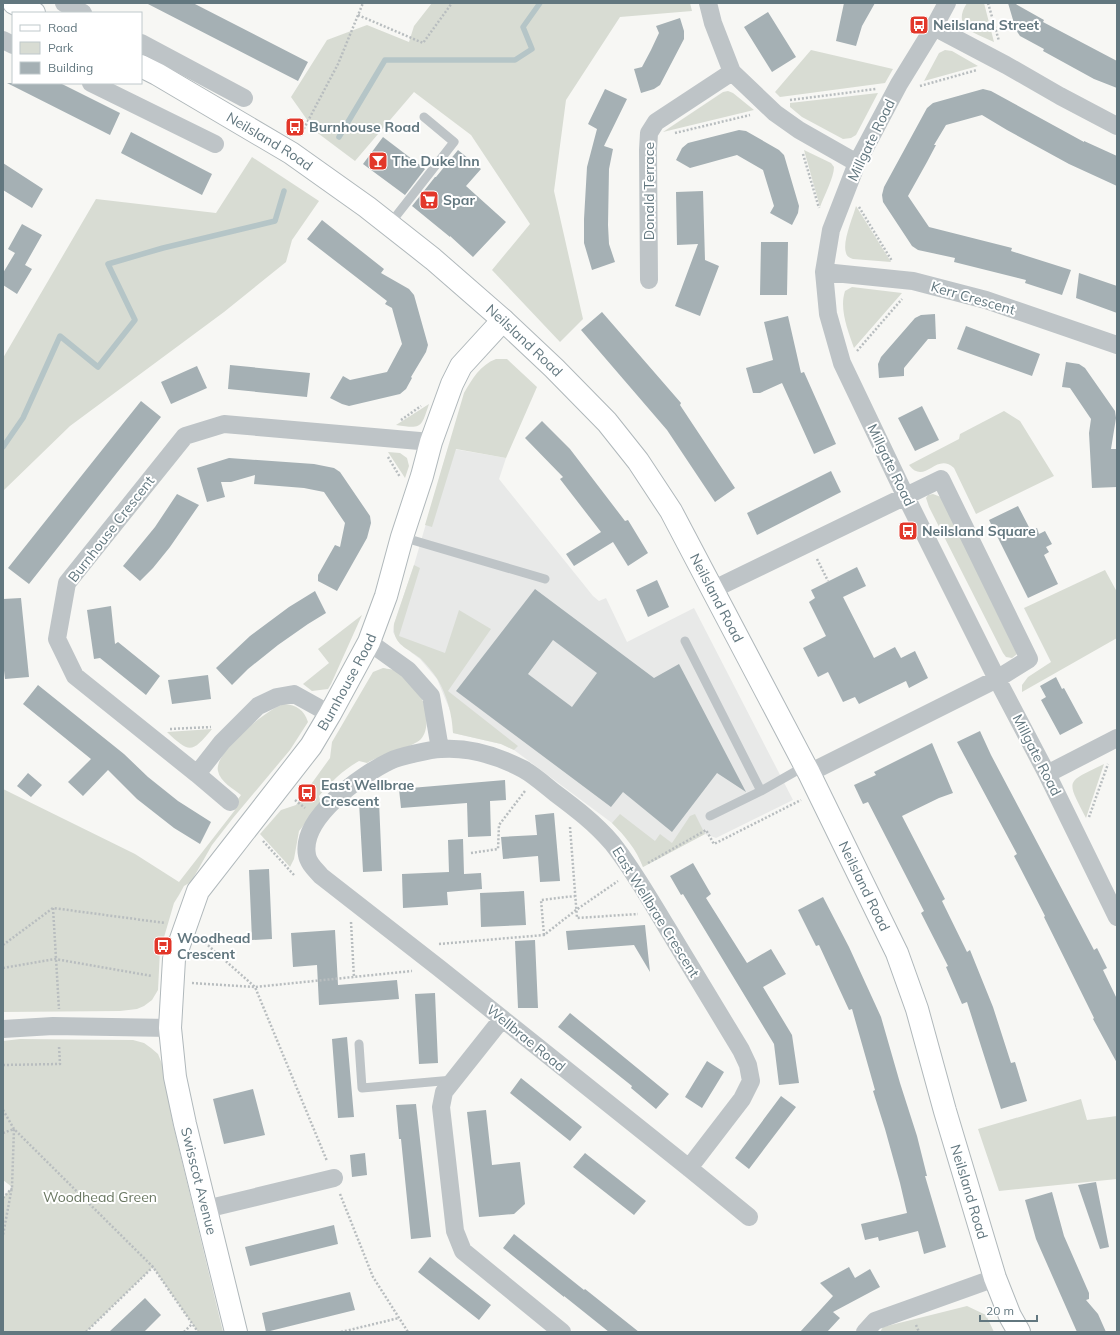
<svg xmlns="http://www.w3.org/2000/svg" width="1120" height="1335" font-family="Mulish,sans-serif">
<style>
.built{fill:#e8e9e8}
.green{fill:#d8dcd3}
.lines{fill:none;stroke-linecap:round;stroke-linejoin:round}
.stream{stroke:#b5c5c7;stroke-width:5.5}
.building{fill:#a5b0b4;fill-rule:evenodd}
.secondary-casing{stroke:#b0b8bb;stroke-width:24}
.path{stroke:#b8bdbf;stroke-width:2.5;stroke-dasharray:2 2;stroke-linecap:butt}
.lane{stroke:#bec4c7;stroke-width:9}
.street{stroke:#bec4c7;stroke-width:18}
.secondary{stroke:#fff;stroke-width:22}
.labels{text-anchor:middle;dominant-baseline:central;stroke-width:4;stroke-linejoin:round;paint-order:stroke}
.poi-label{font-size:14px;font-weight:bold;fill:#62777f;stroke:#fff;text-anchor:start}
.street-label{font-size:14px;fill:#62777f;stroke:#fff}
.park-label{font-size:14px;fill:#697761;stroke:#fff}
</style>
<rect width="100%" height="100%" fill="#f7f7f4"/>
<path class="built" d="M448 448 506 458 499 479 593 596 599 601 606 598 627 642 694 608 793 800 716 838 705 834 643 867 639 857 630 841 612 823 514 750 501 744 453 733 452 715 437 679 420 659 400 644 393 632 394 624 414 565Z"/>
<path class="green" d="M432 3H690L692 11 620 17 566 100 554 191 583 319 560 342 492 270 530 224 471 135 414 92 355 161 315 131 291 97 327 40 367 25 409 42 414 26Z
M967 3H984L994 42C975 33 951 28 967 3Z
M811 50 893 69 885 83 780 97 775 92Z
M945 50 952 51 978 66 924 81 939 53Z
M728 91 733 93 754 110 663 132 723 92Z
M878 93 856 135 851 138 843 139 802 117 790 107V103Z
M804 150 831 163 834 167C834 177 824 196 820 207Z
M252 157 319 201 292 240 286 262 224 312 70 426 3 491V358L96 199 216 213Z
M856 206 891 262 853 259C850 258 847 257 846 253 842 242 853 217 856 206Z
M852 287 902 293 854 348C848 331 839 309 845 291Z
M496 359H507L537 387 506 458 456 449 432 527 425 525 464 393C472 379 480 365 496 359Z
M429 404C421 428 422 429 396 425Z
M1004 411 1020 421 1054 476 976 514 954 468C936 451 925 486 909 465L959 439 960 434Z
M388 452 400 453 407 458 409 466 405 478Z
M933 494 941 497 1017 654 1012 658 1006 657 1003 653 929 507 926 498 928 495Z
M414 565 420 568 399 636 445 653 459 610 491 629 448 691 518 746 514 750 501 744 453 733C452 714 447 696 438 680 433 672 426 664 420 658 406 647 392 644 394 624Z
M1105 570 1117 592V638L1022 692V685L1028 677 1051 662 1024 608Z
M362 615 331 684 328 689 312 691 303 684 329 663 318 649Z
M383 668C388 669 394 669 398 672 402 674 404 678 407 681 411 685 415 688 418 692 426 703 431 728 421 739 412 748 380 755 367 763L359 761C343 770 331 782 319 796L321 804 299 831 294 859 290 867 260 834 281 810 296 805 317 776 330 758 332 742 373 672Z
M284 704C297 705 304 710 308 722L290 750 233 818 212 845 191 882 184 886 179 895 174 903 160 951 158 990 152 1000 144 1006 137 1009 120 1011 3 1012V789L135 854 179 882 235 810 232 807 241 795C234 789 220 782 218 771 213 753 268 708 284 704Z
M212 729C192 753 190 754 167 732Z
M1104 764 1086 818C1066 779 1065 783 1104 764Z
M620 814 655 841 660 834 672 843 690 816 695 814 705 834 643 867C636 849 625 836 612 823Z
M20 1039 133 1040 144 1043 151 1048 158 1054 162 1064 173 1124 223 1332H198L153 1267 86 1332H3V1198L12 1187 3 1180V1041Z
M1081 1099 1087 1120 1117 1116V1179L999 1191 978 1129Z
M967 1306 986 1315 994 1332H880L883 1327Z"/>
<g class="lines">
<path class="stream" d="M339 137 385 60H515L532 49 523 27 540 3
M3 447 23 418 60 336 98 367 135 320 108 264 163 248 275 221 284 191"/>
</g>
<path class="building" d="M146 3H193L308 62 298 81Z
M844 3H875L862 26 856 46 836 41Z
M1008 3H1014L1044 20 1043 22 1117 61V88L1094 79 1043 51 1044 49 1020 36 1016 30Z
M768 12 796 57 772 72 744 27Z
M680 18 684 31V39L660 85 654 89 641 93 634 69 642 67 651 50 659 33 656 26Z
M7 83H60L120 113 110 135Z
M605 89 627 99 604 146 613 149 609 169 608 225 609 244 615 262 592 270 584 243V219L587 167 597 129 588 124Z
M983 89 991 91 1084 142V141L1117 156V186L1069 164 1007 130 982 115 946 125 934 145H936L927 162 908 196 929 227 1012 248 1011 251 1071 270 1062 295 1025 283 1026 280 954 262 955 258 918 250 912 246 883 202 882 195 884 187 927 108 933 103Z
M739 130 746 131 779 150 784 155 799 206 798 213 792 225 770 213 774 206 763 170 737 155 690 168 676 160 682 148 688 143Z
M131 132 212 174 202 195 121 153Z
M383 137 425 169 405 195 363 164Z
M458 150 481 169 466 186 506 222 473 257 450 236V237L412 206 435 177H436Z
M3 163 43 189 32 208 3 190Z
M703 191 705 260 719 266 700 316 675 306 698 244 677 245 676 192Z
M322 220 384 269 381 273 409 289 414 295 428 345 426 352 411 377 412 378 406 389 400 394 349 406 342 404 330 398 343 376 350 380 387 372 402 344 392 308 385 304 387 301 307 239Z
M22 224 42 235 25 265 32 269 17 294 3 285V273L15 253 8 249Z
M761 242H788L787 295H760Z
M1079 273 1117 286V313L1076 298Z
M602 312 681 403 680 405 735 488 715 502 667 430 581 330Z
M935 314 936 339H928L904 368V376L879 378 878 364 881 357 915 318 921 315Z
M788 316 801 373 804 372 836 444 814 454 782 383 760 393H753L746 368 773 360 764 322Z
M966 326 1040 354 1032 376 957 349Z
M1066 362 1079 364 1085 368 1115 411 1116 418 1111 449H1116L1117 487 1092 488 1089 433 1091 419 1070 388 1062 387Z
M230 365 310 373 307 397 228 389Z
M197 366 207 388 171 404 161 382Z
M141 401 161 417 29 584 8 568Z
M922 406 939 440 915 451 898 418Z
M542 421 570 449 625 521 628 520 648 553 628 566 613 542 574 566 566 554 601 532 560 479 563 477 525 438Z
M229 458 314 464 334 468 340 472 370 516 371 523 367 538 337 591 318 581V575L335 545 340 547 345 523 324 492 304 488 254 484 255 475 231 482H221L225 497 207 502 197 468Z
M831 471 841 492 757 535 747 513Z
M177 494 199 505 170 547 153 568 140 581 123 566 155 527Z
M1018 506 1031 531 1037 528 1039 534 1045 531 1052 544 1046 547 1049 552 1044 555 1058 584 1028 598 989 520Z
M857 567 866 586 843 597 874 658 895 647 901 658 915 651 928 678 909 688 906 681 859 704 855 697 843 702 828 672 818 677 803 648 826 636 809 602 815 598 811 590Z
M657 580 669 607 648 617 636 590Z
M535 589 654 678 679 664 746 792 717 773 672 832 623 792 611 807 456 691ZM553 640 597 673 572 707 528 674Z
M315 591 326 613 308 624 278 645 248 669 232 685 216 668 250 636 289 607Z
M21 598 29 677 5 679 3 662V599Z
M111 606 115 644 118 642 160 676 146 695 100 658 94 659 87 610Z
M208 675 211 699 172 704 168 680Z
M1056 677 1062 689 1064 688 1083 723 1060 735 1041 700 1046 697 1040 686Z
M38 685 124 754 148 777 178 801 211 822 200 844 174 828 137 799 108 770 83 796 68 782 91 759 23 704Z
M980 731 991 755 1094 950 1097 948 1107 968 1103 970 1117 999V1063L1093 1019 1094 1018 1044 917 1045 916 1014 856 1017 854 957 742Z
M932 743 953 793 939 798 902 816 945 899 942 901 967 952 970 950 993 1007 1011 1063 1015 1062 1027 1101 1001 1109 967 1002 962 1004 946 967 948 966 921 913 924 911 868 802 863 804 854 785 876 775 874 772Z
M28 773 42 785 31 797 17 786Z
M505 780 506 800 490 801 491 836 468 837 467 803 401 808 399 789Z
M379 801 382 871 363 872 359 802Z
M554 813 560 881 540 882 538 856 503 859 501 837 537 835 535 815Z
M463 839 464 874 481 873 482 889 447 892 448 905 403 908 402 874 449 872 448 840Z
M693 863 711 894 706 898 747 963 771 949 786 974 763 987 792 1035 799 1083 779 1085 774 1044 683 894 681 895 670 876Z
M269 869 272 939 252 940 249 870Z
M524 891 526 925 481 927 480 893Z
M823 897 849 947 881 1017 900 1083 917 1136 927 1176H925L946 1247 924 1254 918 1231 879 1241 878 1237 865 1240 861 1224 907 1213 900 1183 885 1129 873 1091 875 1090 852 1009 849 1010 819 945 816 946 798 910Z
M645 925 650 972 634 945 568 950 566 931Z
M335 930 338 985 397 980 399 999 319 1005 317 965 293 967 291 933Z
M535 940 538 1008H518L515 941Z
M435 993 438 1063 419 1064 415 994Z
M570 1013 669 1094 656 1109 631 1088 632 1086 558 1027Z
M347 1037 354 1117 338 1118 332 1039Z
M707 1061 724 1072 702 1108 685 1097Z
M521 1078 582 1127 570 1141 510 1093Z
M253 1089 265 1135 224 1144 213 1099Z
M781 1096 796 1107 749 1169 735 1158Z
M416 1104 431 1237 411 1239 401 1139H399L396 1105Z
M486 1110 492 1165 520 1162 525 1204 514 1214 479 1217 467 1112Z
M365 1153 367 1175 352 1177 350 1155Z
M585 1153 646 1201 634 1215 573 1167Z
M1096 1182 1109 1247 1100 1249 1078 1185Z
M1052 1192 1064 1236 1089 1293V1299L1086 1300 1098 1314 1106 1332H1077L1036 1239 1025 1200Z
M334 1225 338 1244 250 1266 245 1247Z
M514 1234 584 1290 585 1289 639 1332H609L564 1296V1297L503 1248Z
M430 1257 491 1305 479 1320 418 1272Z
M849 1267 855 1278 870 1269 880 1287 833 1312 840 1318 827 1332H800L833 1296 820 1283Z
M350 1292 355 1310 266 1332 262 1313Z
M145 1298 161 1315 144 1332H109Z"/>
<g class="lines">
<g class="secondary-casing">
<g id="secondary">
<path d="M14 3 34 13"/>
<path id="s1" d="M141 66 157 74 291 153 367 207 433 259 503 320 554 368 607 422 638 461 671 511 809 773 897 953 917 1009 945 1111 995 1278 1010 1316 1019 1332"/>
<path id="s2" d="M236 1332 185 1124 175 1077 170 1028 174 959 198 891 311 746 330 714 369 642 386 596 402 537 422 476 431 442 452 384 461 366 503 320"/>
</g>
</g>
<path class="path" d="M988 3 999 41
M358 15 423 43 452 3
M920 86 977 70
M790 100 876 89
M675 133 750 115
M300 136 338 64 363 3
M803 154 819 208
M859 207 892 261
M857 351 902 299
M401 420 421 406
M388 457 400 477
M817 559 828 581
M170 729 211 727
M295 800 305 808
M1089 817 1108 764
M570 827 577 918 638 914
M263 841 294 875 295 874
M471 853 498 849 499 825 525 791
M648 863 706 830 714 844 801 800
M53 908 59 1009
M351 922 354 978
M544 935 541 900 575 896
M202 940 255 987 327 1161
M439 944 544 935 576 910 618 881
M3 945 53 908 165 923
M3 968 55 959 152 976
M192 983 255 987 412 971
M3 1065 60 1064 59 1046
M3 1110 14 1129 153 1267 198 1332
M3 1133 14 1129 12 1187 3 1235
M340 1194 373 1277 408 1332
M3 1198 12 1188
M916 1325 919 1332
M86 1332 153 1267
M184 1332 192 1324
M341 1332 399 1318"/>
<path class="lane" d="M389 225 454 142 424 117
M402 537 545 579
M685 641 761 791
M710 816 761 791 805 766
M359 1044 362 1088 453 1080"/>
<path class="street" d="M64 3 83 13
M708 3 713 23 732 72 775 113 799 130 857 163
M947 3 934 27 899 84 857 163 831 230 824 272 828 314 842 363 905 495 997 679 1047 774 1117 917
M934 27 1006 65 1060 96 1117 126
M3 40 13 45
M141 43 244 98
M91 83 215 144
M824 272 913 281 986 300 1117 345
M649 280 648 150 649 133 656 122 732 72
M712 590 941 479 1029 659 997 679 809 773
M369 642 408 670 431 696 440 749
M197 774 222 742 258 706 277 697 294 694 330 714
M1047 774 1117 738
M230 802 197 774 75 676 57 639 67 583 185 436 224 424 431 442
M502 1019 444 1092 441 1107 455 1231 463 1251 562 1332
M3 1029 53 1026 170 1028
M689 1168 742 1099 751 1081 748 1065 741 1050C716 1008 691 967 666 926 649 898 632 868 612 843 595 823 575 808 555 793 545 785 534 775 523 769 498 756 470 747 441 749 432 749 397 757 390 761 361 775 300 818 307 855 308 863 316 870 321 876L439 968 689 1168 749 1217
M206 1209 334 1178
M865 1332 875 1321 995 1278"/>
<use href="#secondary" class="secondary"/>
</g>
<defs>
<g id="bus-square" transform="scale(1)"><rect x="-9" y="-9" width="18" height="18" rx="4" fill="#e2372a" stroke="#fff"/><path d="M-5-6H5V4H4V6H2V4H-2V6H-4V4H-5ZM-3.5-4V0h7V-4ZM-3.5 1.2v1.5H-2V1.2ZM2 1.2v1.5H3.5V1.2Z" fill="#fff"/></g>
<g id="bar-square" transform="scale(1)"><rect x="-9" y="-9" width="18" height="18" rx="4" fill="#e2372a" stroke="#fff"/><path d="M-6-5H6L.8 .8V4.5H3.5V6h-7V4.5H-.8V.8Z" fill="#fff"/></g>
<g id="supermarket-square" transform="scale(1)"><rect x="-9" y="-9" width="18" height="18" rx="4" fill="#e2372a" stroke="#fff"/><path d="M-6-5.5h2.5l.6 2H6L4.5 2H-2.5L-4.4-4H-6ZM-1.5 3.2a1.3 1.3 0 1 0 .1 0ZM3 3.2a1.3 1.3 0 1 0 .1 0Z" fill="#fff"/></g>
</defs>
<g fill-rule="evenodd">
<use href="#bus-square" x="919" y="25"/>
<use href="#bus-square" x="295" y="127"/>
<use href="#bar-square" x="378" y="161"/>
<use href="#supermarket-square" x="429" y="200"/>
<use href="#bus-square" x="908" y="531"/>
<use href="#bus-square" x="307" y="793"/>
<use href="#bus-square" x="163" y="946"/>
</g>
<g class="labels">
<g class="poi-label">
<text x="933" y="25">Neilsland Street</text>
<text x="309" y="127">Burnhouse Road</text>
<text x="392" y="161">The Duke Inn</text>
<text x="443" y="200">Spar</text>
<text x="922" y="531">Neilsland Square</text>
<text x="321" y="785">East Wellbrae<tspan x="321" dy="16">Crescent</tspan></text>
<text x="177" y="938">Woodhead<tspan x="177" dy="16">Crescent</tspan></text>
</g>
<g class="street-label">
<text transform="translate(871 140) rotate(-64)">Millgate Road</text>
<text stroke="none"><textPath href="#s1" startOffset="149">Neilsland Road</textPath></text>
<text transform="translate(649 191) rotate(-90)">Donald Terrace</text>
<text transform="translate(973 298) rotate(16)">Kerr Crescent</text>
<text stroke="none"><textPath href="#s1" startOffset="473">Neilsland Road</textPath></text>
<text transform="translate(891 465) rotate(64)">Millgate Road</text>
<text transform="translate(111 529) rotate(-52)">Burnhouse Crescent</text>
<text stroke="none"><textPath href="#s1" startOffset="797">Neilsland Road</textPath></text>
<text stroke="none"><textPath href="#s2" startOffset="710">Burnhouse Road</textPath></text>
<text transform="translate(1037 755) rotate(63)">Millgate Road</text>
<text stroke="none"><textPath href="#s1" startOffset="1121">Neilsland Road</textPath></text>
<text transform="translate(656 912) rotate(58)">East Wellbrae Crescent</text>
<text transform="translate(526 1038) rotate(39)">Wellbrae Road</text>
<text transform="translate(199 1181) rotate(76)">Swisscot Avenue</text>
<text stroke="none"><textPath href="#s1" startOffset="1445">Neilsland Road</textPath></text>
</g>
<g class="park-label">
<text x="100" y="1197">Woodhead Green</text>
</g>
</g>
<rect width="1120" height="1335" fill="none" stroke="#62777f" stroke-width="8"/>
<rect x="12" y="12" width="130" height="72" fill="#ffffff" stroke="#c0c9cc"/>
<rect x="20" y="25" width="20" height="6" fill="#ffffff" stroke="#c0c9cc"/>
<text x="48" y="32" font-size="12" fill="#62777f">Road</text>
<rect x="20" y="42" width="20" height="12" fill="#d8dcd3" stroke="#c0c9cc"/>
<text x="48" y="52" font-size="12" fill="#62777f">Park</text>
<rect x="20" y="62" width="20" height="12" fill="#a5b0b4" stroke="#c0c9cc"/>
<text x="48" y="72" font-size="12" fill="#62777f">Building</text>
<path d="M980 1315v6h57v-6" fill="none" stroke="#62777f" stroke-width="2"/>
<text x="986" y="1315" font-size="12" fill="#62777f" stroke="#ffffff" stroke-width="3" paint-order="stroke">20 m</text>
</svg>
